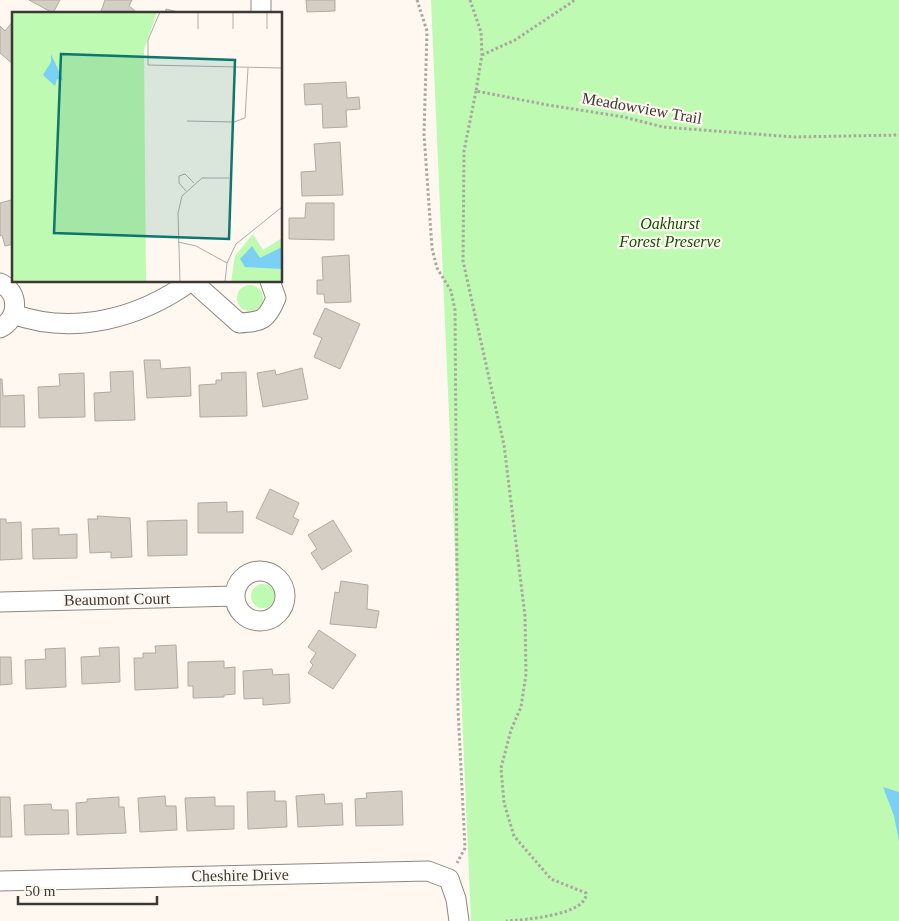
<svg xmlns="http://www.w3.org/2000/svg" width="899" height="921" font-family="Georgia,serif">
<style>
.green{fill:#befab1}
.water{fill:#7ad0f5}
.building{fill:#d5cec5;stroke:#b0aaa1}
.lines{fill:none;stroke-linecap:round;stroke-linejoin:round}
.minor-casing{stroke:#8e877f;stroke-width:21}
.path{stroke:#aaa69f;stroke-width:3;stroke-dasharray:2.5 2.5;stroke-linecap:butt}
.minor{stroke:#fff;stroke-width:19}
.labels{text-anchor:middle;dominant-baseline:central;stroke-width:4.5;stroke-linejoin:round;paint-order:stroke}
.street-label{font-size:16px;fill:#3c3935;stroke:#fef8f0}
.park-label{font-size:16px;font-style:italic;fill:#135102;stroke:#fef8f0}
.inset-road{fill:none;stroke:#b0aca5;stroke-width:1}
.view{fill:#0f766e;fill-opacity:0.15;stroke:#0f766e;stroke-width:2.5}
.inset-edge{fill:none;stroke:#3c3935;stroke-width:2.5}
</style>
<rect width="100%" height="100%" fill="#fef8f0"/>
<path class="green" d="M431 0H899V921H471Z
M237 298a13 13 0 1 1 26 0a13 13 0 1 1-26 0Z
M251 596a12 12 0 1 1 24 0a12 12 0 1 1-24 0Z"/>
<path class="water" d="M883 787 899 792V841L894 816Z"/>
<path class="building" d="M29 0H60L53 13Z
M105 0H132L129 6 139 14H100Z
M306 0H335V11L307 12Z
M166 9 186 14H165Z
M14 20V65L0 53V26L5 31Z
M346 82 347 98 359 97 360 109 346 110 347 127 323 128 322 104 305 105 304 84Z
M340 142 343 195 302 196 301 172 316 171 314 144Z
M11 200 14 210V244L5 246 2 235 0 236V203Z
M306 203H334V240L289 239V218H305Z
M349 255 351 302 325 303 324 294H317V280H323L322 257Z
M325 308 360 324 340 369 314 357 322 338 313 334Z
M144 360H160L161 369 190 367 191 396 147 398Z
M302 368 308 399 263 407 257 373 275 370 276 375Z
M133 371 135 420 95 421 94 393 111 392 110 372Z
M246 372 247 416 200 417 199 385 216 384V380H222L221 373Z
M84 373 85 417 39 418 38 387 60 386 59 374Z
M0 379H2L3 396 24 395 25 427H0Z
M270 489 299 503 293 517 299 520 292 535 256 518Z
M227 502V512L243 511V533H198V503Z
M97 516 130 518 132 557 111 558V552L90 553 88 519H98Z
M0 519H6V523L21 522 22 559 0 560Z
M187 520V555L148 556 147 521Z
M333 520 352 551 322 570 311 553 317 549 308 535Z
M59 528V535L77 534V558L33 559 32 529Z
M341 581 368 585 367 609 379 611 376 628 330 624 335 592 339 593Z
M319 630 356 655 333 689 308 673 313 665 310 662 316 653 308 647Z
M176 645 178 688 135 690 134 658H143V653H156L155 646Z
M119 647 120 682 82 684 81 657 100 656 99 648Z
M65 648 66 687 26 689 25 660 46 659 45 649Z
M0 657H11L12 684 0 685Z
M224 661V668L235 667V694L224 695V697L193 698V686H188V662Z
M272 669 273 675 289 674 290 703 263 705V698L244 699 243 671Z
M275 791V801H286L287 827 248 829 247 792Z
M402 791 403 825 356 826 355 799 367 798 366 793Z
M324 794 325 804 342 803 343 825 298 827 296 796Z
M165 796 166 806H176L177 830 140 832 138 798Z
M0 797H10L12 837H0Z
M119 797V807H124L126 833 77 835 76 803 87 802V799Z
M215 797V806H234V829L187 831 185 798Z
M51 804 52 810H68L69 834 25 835 24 805Z"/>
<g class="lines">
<g class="minor-casing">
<path id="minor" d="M261 0V14
M192 281 239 323C262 322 267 320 276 298L270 281
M0 283C20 292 19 319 0 328
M13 314C74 336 140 318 191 281
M235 596a25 25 0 1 1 50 0a25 25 0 1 1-50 0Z
M0 602 235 596
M0 881 428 871 449 879 456 899 459 921"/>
</g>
<path class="path" d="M417 0 427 31 424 134 432 248 437 268 451 291 455 310 458 709 465 848 457 863
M470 0 481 32 482 55 476 91 548 105 624 117 663 127 794 137 899 135
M482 55 515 40 575 0
M476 91 464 151 463 261 504 445 525 616 526 674 521 707 511 730 501 768 504 803 514 836 551 879 586 893C588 915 523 920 506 921"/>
<use href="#minor" class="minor"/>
</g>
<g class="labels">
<g class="street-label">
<text transform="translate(642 108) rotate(10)">Meadowview Trail</text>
<text transform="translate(117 599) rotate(-1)">Beaumont Court</text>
<text transform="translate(240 875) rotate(-1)">Cheshire Drive</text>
</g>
<g class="park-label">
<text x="670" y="223">Oakhurst<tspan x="670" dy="18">Forest Preserve</tspan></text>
</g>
</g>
<g transform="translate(12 12)">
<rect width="270" height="270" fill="#fef8f0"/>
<path d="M0 0H145L132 38 134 270H0ZM241 222 251 238 270 226V270H219L223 244Z" fill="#befab1"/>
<path d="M39 42 51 68 45 67 43 74 31 63 39 50ZM240 234 248 246 270 235V257L233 255 228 247Z" fill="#7ad0f5"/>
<path class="inset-road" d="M148 0 136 28V53L270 56M221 0V17M255 0V17M186 17V0M175 109 222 110 233 106 236 56M174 179 167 171V164L173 162 182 171M166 230 184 234 215 251M168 270 166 201 170 184 190 166H217M213 270 215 251 224 232 270 195"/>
<path class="view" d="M49 42 223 48 217 227 42 221Z"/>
<rect width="270" height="270" class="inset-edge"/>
</g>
<path d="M18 896v8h139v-8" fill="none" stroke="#3c3935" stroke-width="2.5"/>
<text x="25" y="896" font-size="15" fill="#3c3935" stroke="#fef8f0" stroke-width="4" paint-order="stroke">50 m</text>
</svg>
